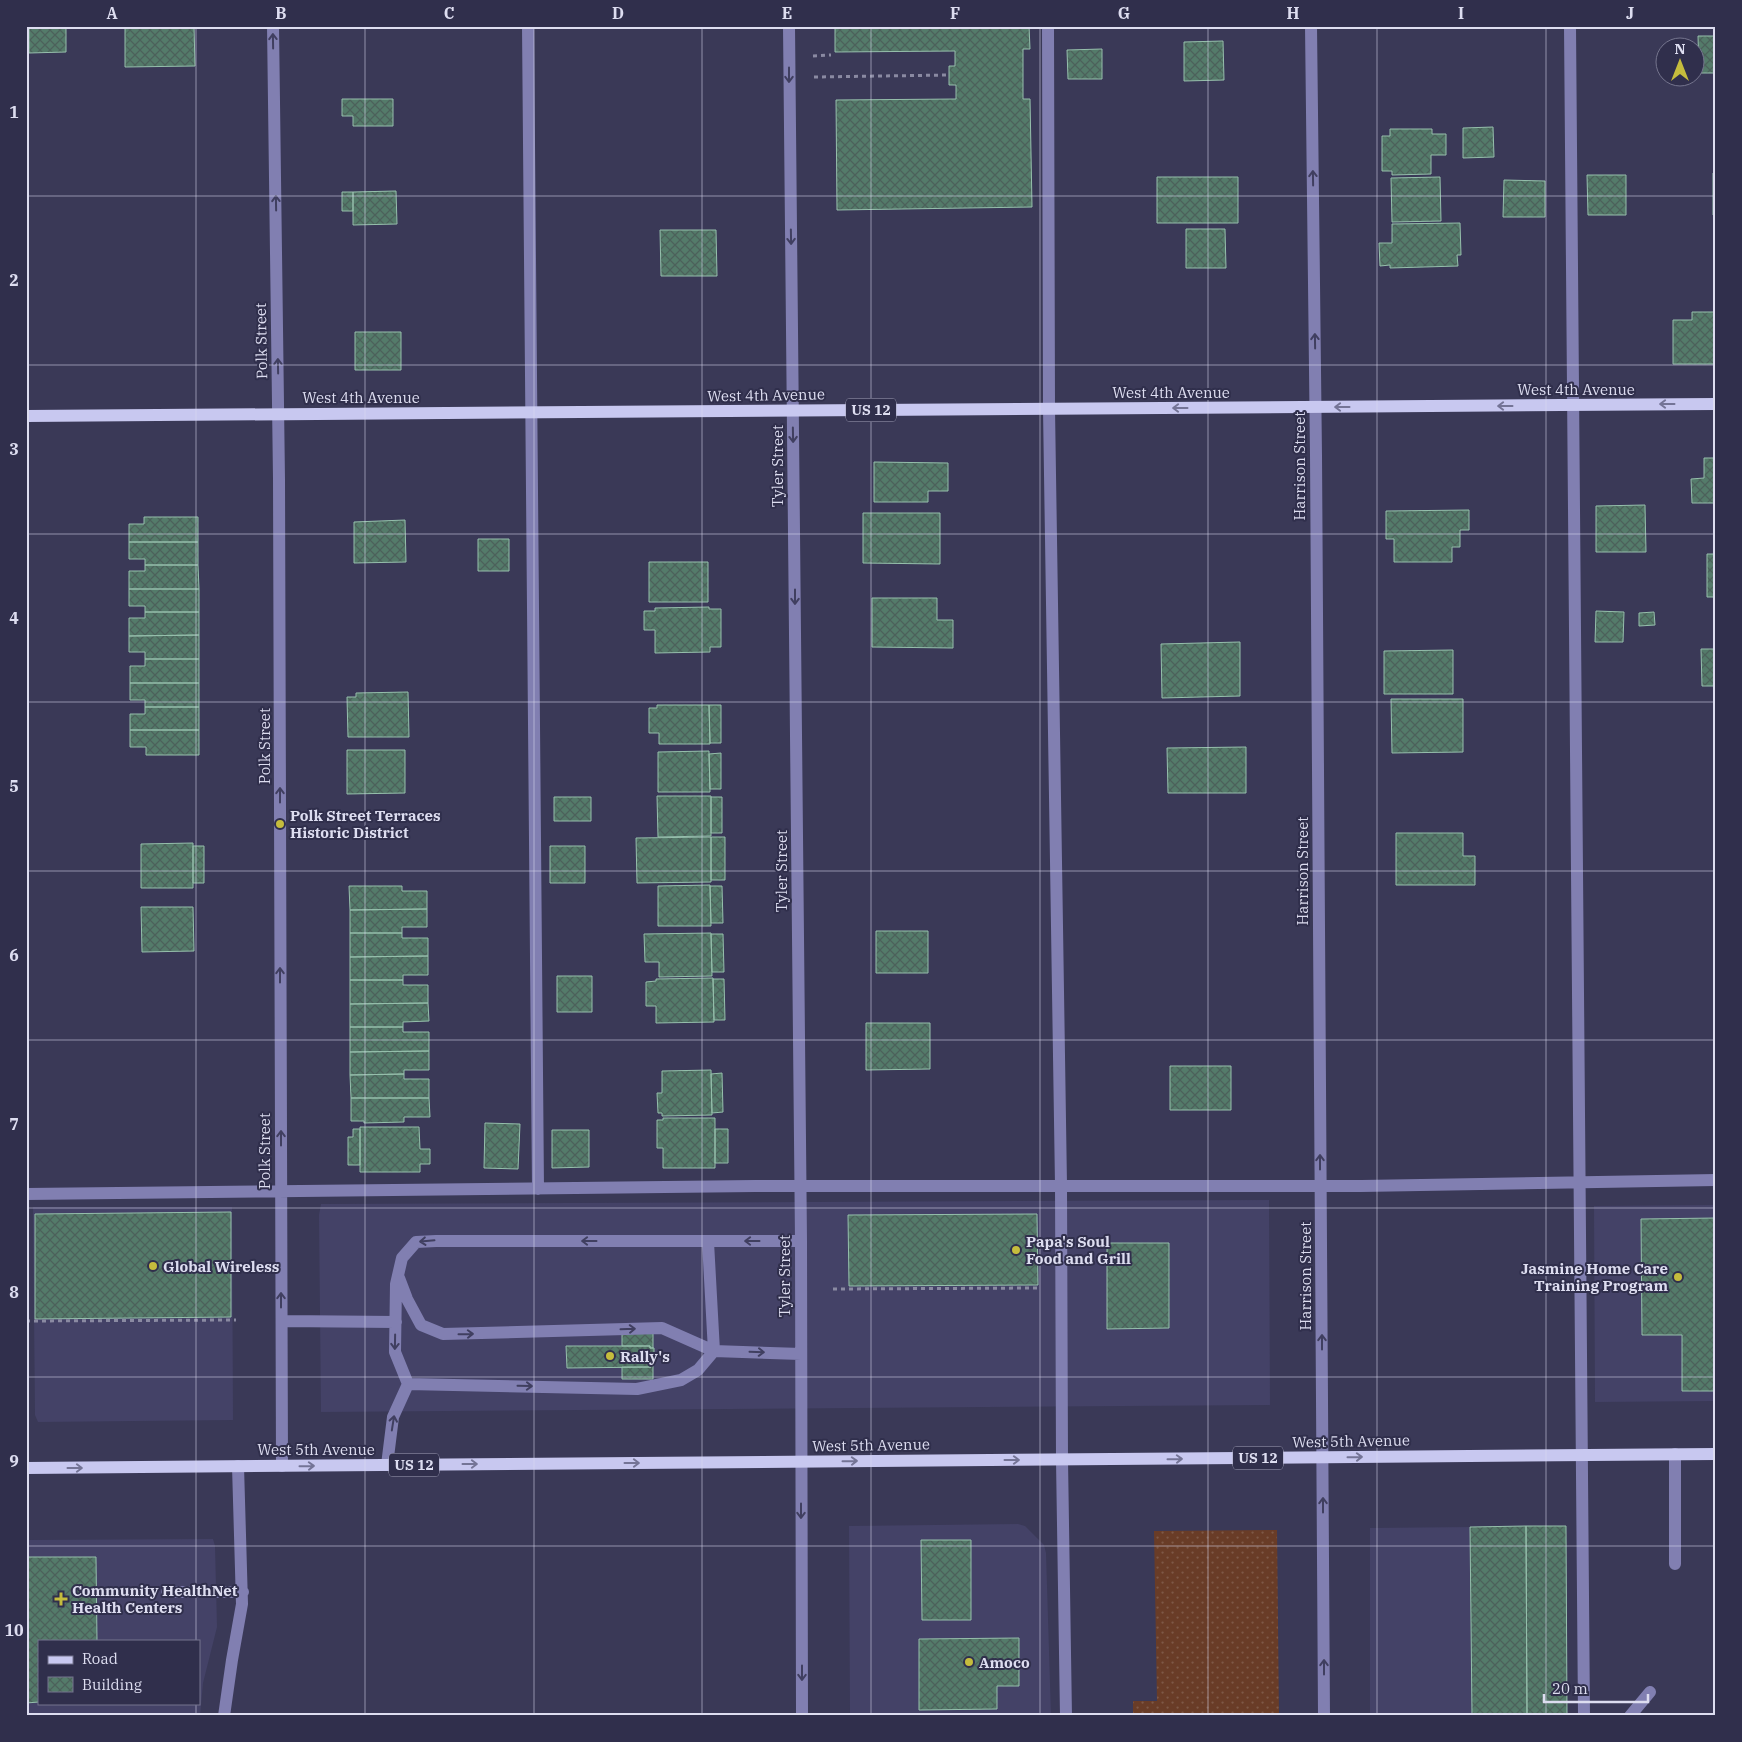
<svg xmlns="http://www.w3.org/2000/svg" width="1742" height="1742" font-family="'IBM Plex Serif',serif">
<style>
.built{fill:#444267;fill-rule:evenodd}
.grass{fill:url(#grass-dots)}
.building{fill:url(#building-cross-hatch);stroke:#96bfac}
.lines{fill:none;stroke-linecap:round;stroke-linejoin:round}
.path{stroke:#8a8aa2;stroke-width:3;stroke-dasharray:4 4;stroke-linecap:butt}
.minor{stroke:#817fb1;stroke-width:12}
.major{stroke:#c8c8f0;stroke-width:12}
.oneway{stroke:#403f60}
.oneway2{stroke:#747496}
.grid{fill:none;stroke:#ddddf0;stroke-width:1;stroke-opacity:0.55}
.poi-dot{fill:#c5bc3d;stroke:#302f4c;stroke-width:2}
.labels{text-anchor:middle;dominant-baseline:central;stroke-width:4;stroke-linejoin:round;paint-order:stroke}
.shield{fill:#302f4c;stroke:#a9a9bf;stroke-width:1}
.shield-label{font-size:14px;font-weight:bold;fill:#ddddf0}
.street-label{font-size:15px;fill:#ddddf0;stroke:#302f4c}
.poi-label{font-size:15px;font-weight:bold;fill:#ddddf0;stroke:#302f4c;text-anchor:start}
.neatline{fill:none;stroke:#ddddf0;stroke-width:2}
.grid-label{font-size:16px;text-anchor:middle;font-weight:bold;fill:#ddddf0}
</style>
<defs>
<pattern id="grass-dots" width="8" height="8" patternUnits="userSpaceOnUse" patternTransform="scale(1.25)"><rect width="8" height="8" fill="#693c27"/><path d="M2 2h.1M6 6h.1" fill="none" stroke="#7e5847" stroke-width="1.8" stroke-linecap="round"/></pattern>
<pattern id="building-cross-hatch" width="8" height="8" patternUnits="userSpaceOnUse" patternTransform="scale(1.25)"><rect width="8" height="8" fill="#547b6a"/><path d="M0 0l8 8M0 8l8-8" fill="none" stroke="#4c615b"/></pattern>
</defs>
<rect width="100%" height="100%" fill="#3a3957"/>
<path class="built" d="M1269 1200 1270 1405 321 1412 319 1215 321 1204Z
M1716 1205V1401L1595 1402 1594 1206Z
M33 1207H232L233 1420 38 1422 35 1415Z
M1018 1524 1025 1526 1044 1545 1046 1553 1051 1716H850L849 1526Z
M1566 1526 1567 1716H1370V1528Z
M213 1539 215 1546 217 1627 203 1683 200 1716H26V1540ZM39 1641H199V1703H39Z"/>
<path class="grass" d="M1277 1530 1279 1716H1133V1701H1157L1154 1531Z"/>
<path class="building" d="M29 26H66V52L29 53Z
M125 26H194L195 66 125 67Z
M835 26H1029L1030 49H1023V99H1030L1032 207 837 210 836 100 956 99V85H949V66H955V51L835 52Z
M1698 36H1716V73H1699Z
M1223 41 1224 80 1184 81V42Z
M1102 49V79H1068L1067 50Z
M342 99H393V126H353V116H342Z
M1493 127 1494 157 1463 158V128Z
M1390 129H1432V134H1446V155H1431V174L1392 175V171H1382V136H1390Z
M1713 173H1716V215H1713Z
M1587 175H1626V215H1588Z
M1157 177H1238V223H1157Z
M1440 177 1441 221 1392 222 1391 178Z
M1504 180 1545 181V217H1503Z
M396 191 397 224 353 225V192Z
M342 192H353V211H342Z
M1460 223 1461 255H1457L1458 266 1390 268V265L1380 266 1379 243H1392V224Z
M1186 229H1225L1226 268H1186Z
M660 230H716L717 276H661Z
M1692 312H1716V364H1673V320H1692Z
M355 332H401V370H355Z
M1704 458H1716V503H1692L1691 479 1704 478Z
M874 462 948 463V491H928V502H874Z
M1645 505 1646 552H1596V506Z
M1469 510V530H1460V547H1452V562H1394V539H1386V511Z
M863 513H940V564L863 563Z
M144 517H198V542H129V524H144Z
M405 520 406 562 354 563V522Z
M478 539H509V571H478Z
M129 542H198V565H145V559H129Z
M1707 554H1716V597H1707Z
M649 562H708V602H649Z
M145 565H198L199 589H129V571H145Z
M129 589H199V612H145V606H129Z
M872 598H937V620H953V648L872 647Z
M709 607V609H721V647H710V652L655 653V630H644V611H655V608Z
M1596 611 1624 612 1623 642H1595Z
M145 612H199V635L129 636V618H145Z
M1654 612 1655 625 1639 626V613Z
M199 635V659H145V652H129V636Z
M1240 642V696L1162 698 1161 644Z
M1701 649H1716V686H1702Z
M1453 650V694H1384V651Z
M145 659H199V683H130V666H145Z
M130 683H199V707H145V700H130Z
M408 692 409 737H348L347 697H356V693Z
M1391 699H1463V752L1392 753Z
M657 705H709L710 744H659V733H649V708H657Z
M709 705H721V743H710Z
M145 707H199V730H130V714H145Z
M130 730H199V755H146V747H130Z
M1246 747V793H1168L1167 748Z
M347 750H405V793L347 794Z
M709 751 710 792H658V752Z
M721 753V789H710L709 754Z
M657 796H711V836L658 837Z
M554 797H591V821H554Z
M711 797H722V833H711Z
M1396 833H1463V856H1475V885H1396Z
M711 837V882L637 883 636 838Z
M711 837H725V880H711Z
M193 843V888H141V844Z
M193 846H204V883H193Z
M550 846H585V883H550Z
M710 885 711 926H658V886Z
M349 886H402V891H427V909L350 910Z
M710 886H722L723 923H711Z
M141 907H193L194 951 142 952Z
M427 909V927H402V933H350V910Z
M876 931H928V973H876Z
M350 933H402V938H428V956L350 957Z
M711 933 712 976 659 977V962H645L644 934Z
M711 934H723L724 972H712Z
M428 956V975H403V980H350V957Z
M557 976H592V1012H557Z
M713 978 714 1022 656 1023V1006H646V982L656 981V979Z
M713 979H724L725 1020H714Z
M350 980H403V985H428V1003L350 1004Z
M428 1003 429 1021 403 1022V1027H350V1004Z
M866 1023H930V1069L866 1070Z
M350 1027H403V1032H429V1051L350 1052Z
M429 1051V1070H404V1074L350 1075V1052Z
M1170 1066H1231V1110H1170Z
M711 1070 712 1115 662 1116V1113H658L657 1093H662V1071Z
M722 1073 723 1112 712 1113 711 1074Z
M404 1074V1079H429V1098H351L350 1075Z
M351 1098H429L430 1117H404V1122L364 1123V1121H351Z
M663 1118H715V1168H663V1148H657V1120H663Z
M485 1123 520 1124 518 1169 484 1168Z
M360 1127H419L420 1149H430V1164H420V1172H360Z
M353 1129H360V1165H348V1137H353Z
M715 1129H728V1163H715Z
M552 1130H589V1167L552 1168Z
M231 1212V1317L35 1319V1214Z
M1037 1214 1038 1285 849 1286 848 1215Z
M1716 1218V1391H1682V1335H1642L1641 1219Z
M1107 1243H1169V1328L1107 1329Z
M622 1333H653V1348H650V1346H622Z
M566 1346H650V1348H654V1364H650L651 1367 567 1368Z
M650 1364H653V1379H622V1367H651Z
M1526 1526H1566L1567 1716H1527Z
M1526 1526 1527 1716H1472L1470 1527Z
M921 1540H971V1620H922Z
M26 1557H96L97 1641H39V1702L26 1703Z
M1019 1638V1686H997V1709L919 1710V1639Z"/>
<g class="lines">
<path class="path" d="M813 56 831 55
M814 77 949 75
M833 1289 1038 1288
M26 1321 236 1320"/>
<path class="minor" d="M273 26 279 479 282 1466
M528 26 538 1189
M789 26 801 1241 802 1716
M1048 26 1049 409 1061 1185 1062 1460 1066 1716
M1311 26 1316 455 1324 1716
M1570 26 1584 1716
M26 1194 755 1186H1361L1716 1180
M708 1242 714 1351 698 1370 681 1380 637 1389 408 1384 395 1352 396 1284 402 1258 416 1242 436 1241H801
M399 1278 407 1299 421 1325 443 1334 662 1328 714 1351 801 1354
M282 1321 396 1322
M1675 1454V1564
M387 1465 393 1417 408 1384
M167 1592H243
M224 1716 232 1660 242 1604 238 1466
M1630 1716 1650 1692"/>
<path class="major" d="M26 416 1716 404
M26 1468 1716 1454"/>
</g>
<defs><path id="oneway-shaft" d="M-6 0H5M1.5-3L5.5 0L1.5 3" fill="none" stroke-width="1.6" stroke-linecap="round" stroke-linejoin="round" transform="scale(1.25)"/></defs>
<g class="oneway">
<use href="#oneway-shaft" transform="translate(273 41) rotate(-91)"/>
<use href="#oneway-shaft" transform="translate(789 75) rotate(90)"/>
<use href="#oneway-shaft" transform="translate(1313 178) rotate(-91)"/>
<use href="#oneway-shaft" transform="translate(276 203) rotate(-91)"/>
<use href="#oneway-shaft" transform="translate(791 237) rotate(89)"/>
<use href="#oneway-shaft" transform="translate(1315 341) rotate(-91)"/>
<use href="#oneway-shaft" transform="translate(278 366) rotate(-91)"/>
<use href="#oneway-shaft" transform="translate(793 435) rotate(89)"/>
<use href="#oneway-shaft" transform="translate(795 597) rotate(90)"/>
<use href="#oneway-shaft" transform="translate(280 795) rotate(-90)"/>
<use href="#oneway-shaft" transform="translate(280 975) rotate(-90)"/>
<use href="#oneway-shaft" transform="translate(281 1138) rotate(-90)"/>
<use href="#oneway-shaft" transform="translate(1320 1162) rotate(-90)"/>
<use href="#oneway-shaft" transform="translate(427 1241) rotate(175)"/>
<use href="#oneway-shaft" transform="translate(589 1241) rotate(-180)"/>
<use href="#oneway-shaft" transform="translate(752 1241) rotate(180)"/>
<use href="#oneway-shaft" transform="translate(281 1300) rotate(-90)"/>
<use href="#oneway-shaft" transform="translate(628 1329) rotate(-2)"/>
<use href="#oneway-shaft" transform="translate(466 1334) rotate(-1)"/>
<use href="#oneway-shaft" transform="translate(395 1342) rotate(91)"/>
<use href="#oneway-shaft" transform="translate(1322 1342) rotate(-90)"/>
<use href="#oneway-shaft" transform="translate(757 1352) rotate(2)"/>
<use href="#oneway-shaft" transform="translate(525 1386) rotate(1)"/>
<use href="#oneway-shaft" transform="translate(393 1423) rotate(-81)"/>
<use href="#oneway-shaft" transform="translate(1323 1505) rotate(-90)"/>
<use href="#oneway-shaft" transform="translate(801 1511) rotate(90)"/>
<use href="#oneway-shaft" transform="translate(1324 1667) rotate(-90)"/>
<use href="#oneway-shaft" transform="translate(802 1673) rotate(90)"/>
</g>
<g class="oneway2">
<use href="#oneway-shaft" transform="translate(1667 404) rotate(180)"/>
<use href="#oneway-shaft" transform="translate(1505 406) rotate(180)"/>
<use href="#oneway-shaft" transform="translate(1342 407) rotate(180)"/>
<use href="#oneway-shaft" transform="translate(1180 408) rotate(180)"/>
<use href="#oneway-shaft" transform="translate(1355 1457) rotate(-1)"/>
<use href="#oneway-shaft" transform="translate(1175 1459) rotate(-1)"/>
<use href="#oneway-shaft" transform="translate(1012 1460)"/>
<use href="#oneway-shaft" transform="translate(850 1461) rotate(-1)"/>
<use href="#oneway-shaft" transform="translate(632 1463)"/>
<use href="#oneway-shaft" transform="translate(470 1464)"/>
<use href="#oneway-shaft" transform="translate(307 1466) rotate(-1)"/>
<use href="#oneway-shaft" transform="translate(75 1468)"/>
</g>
<path class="grid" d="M196 26V1641M365 26V1716M534 26V1716M702 26V1716M871 26V1716M1040 26V1716M1208 26V1716M1377 26V1716M1546 26V1716M26 196H1716M26 365H1716M26 534H1716M26 702H1716M26 871H1716M26 1040H1716M26 1208H1716M26 1377H1716M26 1546H1716M196 1703V1716"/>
<g class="poi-dot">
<circle cx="280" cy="824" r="5"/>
<circle cx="1016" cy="1250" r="5"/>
<circle cx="153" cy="1266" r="5"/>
<circle cx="1678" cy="1277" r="5"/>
<circle cx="610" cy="1356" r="5"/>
<path d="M58.5 1591.5h5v5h5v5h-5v5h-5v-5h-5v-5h5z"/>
<circle cx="969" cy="1662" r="5"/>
</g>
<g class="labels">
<g class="shield">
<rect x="846" y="398.5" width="50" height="23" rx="4"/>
<rect x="1233" y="1446.5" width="50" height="23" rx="4"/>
<rect x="389" y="1453.5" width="50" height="23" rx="4"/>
</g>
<g class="shield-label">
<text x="871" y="410">US 12</text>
<text x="1258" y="1458">US 12</text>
<text x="414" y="1465">US 12</text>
</g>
<g class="street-label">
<text transform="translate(261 341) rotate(-91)">Polk Street</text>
<text x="1576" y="389">West 4th Avenue</text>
<text x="1171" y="392">West 4th Avenue</text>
<text transform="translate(766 395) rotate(-1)">West 4th Avenue</text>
<text x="361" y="397">West 4th Avenue</text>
<text transform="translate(777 466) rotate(-90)">Tyler Street</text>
<text transform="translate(1299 466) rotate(-90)">Harrison Street</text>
<text transform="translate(264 746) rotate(-90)">Polk Street</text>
<text transform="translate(781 871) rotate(-90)">Tyler Street</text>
<text transform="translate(1302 871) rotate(-90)">Harrison Street</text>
<text transform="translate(264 1151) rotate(-90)">Polk Street</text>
<text transform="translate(784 1276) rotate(-90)">Tyler Street</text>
<text transform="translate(1305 1276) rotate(-90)">Harrison Street</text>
<text transform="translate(1351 1441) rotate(-1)">West 5th Avenue</text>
<text transform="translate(871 1445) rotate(-1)">West 5th Avenue</text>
<text x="316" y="1449">West 5th Avenue</text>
</g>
<g class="poi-label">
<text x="290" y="815">Polk Street Terraces<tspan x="290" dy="17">Historic District</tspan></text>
<text x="1026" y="1241">Papa's Soul<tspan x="1026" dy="17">Food and Grill</tspan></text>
<text x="163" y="1266">Global Wireless</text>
<text x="1668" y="1268" text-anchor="end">Jasmine Home Care<tspan x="1668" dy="17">Training Program</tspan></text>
<text x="620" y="1356">Rally's</text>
<text x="72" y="1590">Community HealthNet<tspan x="72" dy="17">Health Centers</tspan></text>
<text x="979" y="1662">Amoco</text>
</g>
</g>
<rect width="1742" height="1742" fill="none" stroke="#302f4c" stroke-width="55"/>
<rect x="38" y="1640" width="162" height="65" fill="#302f4c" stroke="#75758e"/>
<rect x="48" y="1656" width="25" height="8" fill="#c8c8f0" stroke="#75758e"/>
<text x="82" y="1664" font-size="15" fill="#ddddf0">Road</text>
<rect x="48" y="1677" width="25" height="15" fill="url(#building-cross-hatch)" stroke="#75758e"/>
<text x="82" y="1690" font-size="15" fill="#ddddf0">Building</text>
<g transform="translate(1680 62)"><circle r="24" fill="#302f4c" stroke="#75758e"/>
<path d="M0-4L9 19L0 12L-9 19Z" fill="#c5bc3d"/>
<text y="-8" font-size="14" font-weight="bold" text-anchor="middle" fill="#ddddf0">N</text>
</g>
<path d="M1544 1694v8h104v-8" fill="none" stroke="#ddddf0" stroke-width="2.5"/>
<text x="1552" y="1694" font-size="15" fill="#ddddf0" stroke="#302f4c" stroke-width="4" paint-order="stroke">20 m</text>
<rect x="28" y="28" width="1686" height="1686" class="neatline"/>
<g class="grid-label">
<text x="112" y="19">A</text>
<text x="281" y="19">B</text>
<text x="449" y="19">C</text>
<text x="618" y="19">D</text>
<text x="787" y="19">E</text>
<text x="955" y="19">F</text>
<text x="1124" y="19">G</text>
<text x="1293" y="19">H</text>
<text x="1461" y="19">I</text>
<text x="1630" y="19">J</text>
<text x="14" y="118">1</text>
<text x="14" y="286">2</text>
<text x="14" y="455">3</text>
<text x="14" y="624">4</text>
<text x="14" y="792">5</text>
<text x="14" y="961">6</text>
<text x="14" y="1130">7</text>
<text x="14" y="1298">8</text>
<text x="14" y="1467">9</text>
<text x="14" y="1636">10</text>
</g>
</svg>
